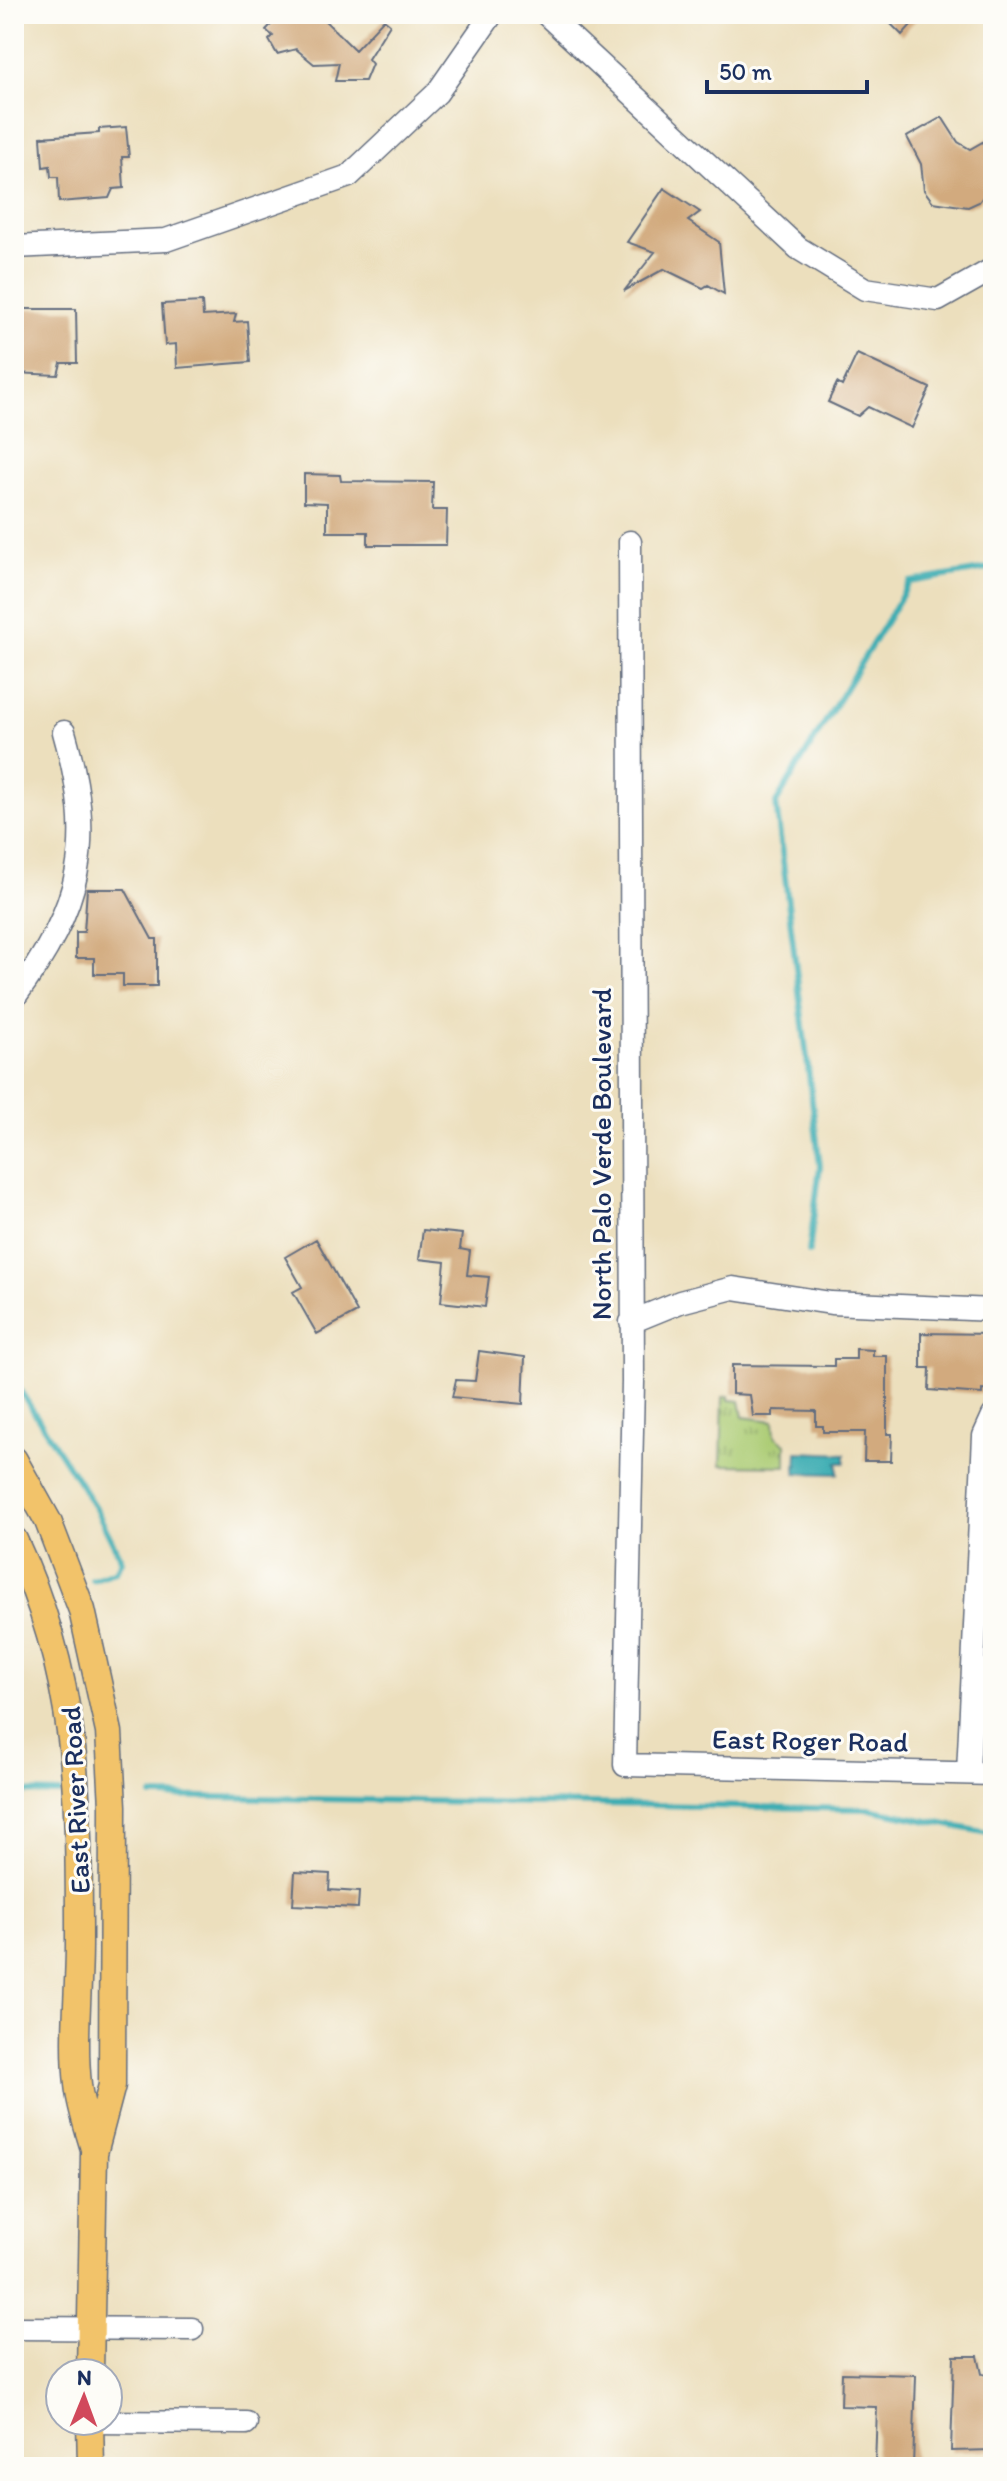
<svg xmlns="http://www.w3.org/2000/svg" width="1007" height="2481" font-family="Itim,sans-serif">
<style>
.grass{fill:url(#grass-tufts);stroke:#647e6a;stroke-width:2}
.water{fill:url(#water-ripples);stroke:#2c6e88;stroke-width:2}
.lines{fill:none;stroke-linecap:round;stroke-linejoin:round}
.stream{stroke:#3cadb3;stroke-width:6}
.building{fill:#d2aa7e}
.minor-casing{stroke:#646d7f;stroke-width:25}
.major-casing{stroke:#646d7f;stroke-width:29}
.minor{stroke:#fff;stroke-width:22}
.major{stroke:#f2c36a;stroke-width:26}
.labels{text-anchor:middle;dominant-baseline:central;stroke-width:6;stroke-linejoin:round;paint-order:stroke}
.street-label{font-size:28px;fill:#1b2f5e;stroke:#fdfcf7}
</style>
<defs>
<pattern id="grass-tufts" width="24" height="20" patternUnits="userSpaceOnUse" patternTransform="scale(2)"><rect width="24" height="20" fill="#accc75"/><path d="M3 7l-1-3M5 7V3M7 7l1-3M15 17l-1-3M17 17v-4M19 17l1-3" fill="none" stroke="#8ba663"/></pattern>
<pattern id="water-ripples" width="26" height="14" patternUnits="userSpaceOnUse" patternTransform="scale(2)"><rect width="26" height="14" fill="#3cadb3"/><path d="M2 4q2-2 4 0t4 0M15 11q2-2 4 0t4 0" fill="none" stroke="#328d95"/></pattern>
</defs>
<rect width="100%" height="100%" fill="#fdfcf7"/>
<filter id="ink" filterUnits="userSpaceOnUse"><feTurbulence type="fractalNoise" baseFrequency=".0125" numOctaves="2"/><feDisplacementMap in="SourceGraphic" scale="16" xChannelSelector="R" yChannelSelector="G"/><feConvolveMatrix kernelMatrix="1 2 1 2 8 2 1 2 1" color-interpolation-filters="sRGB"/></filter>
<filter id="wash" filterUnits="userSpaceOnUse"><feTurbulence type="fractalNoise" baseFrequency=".006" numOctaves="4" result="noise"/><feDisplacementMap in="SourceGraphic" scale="32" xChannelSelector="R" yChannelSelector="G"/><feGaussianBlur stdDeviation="1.8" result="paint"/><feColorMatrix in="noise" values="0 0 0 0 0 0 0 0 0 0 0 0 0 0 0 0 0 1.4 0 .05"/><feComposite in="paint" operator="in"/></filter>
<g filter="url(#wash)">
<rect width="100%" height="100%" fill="#ecdfbd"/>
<path class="grass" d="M729 1396V1400L740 1401 743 1417 774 1421 775 1436 786 1444V1466L721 1465 723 1397Z"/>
<path class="water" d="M797 1452 845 1454V1463H838V1474L796 1473Z"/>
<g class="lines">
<path class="stream" d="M809 1252 820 1166 776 803 910 582 993 568
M14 1381 96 1509 122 1561 116 1571 92 1580
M14 1792 59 1793
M152 1796 869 1809 993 1834
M14 2162V2202"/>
</g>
<g id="blocks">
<path class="building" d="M281 14H318L355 50 384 19 390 24 368 59 372 64 365 81H335L339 63 314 64 296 49 277 54 269 40 273 36 266 30Z
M881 14H921L902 35Z
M942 117 958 142 970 149 993 136V183L979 202 968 207 933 202 924 190 921 164 907 137Z
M126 127 129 157H122L124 188 113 189 109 198 59 202 58 177H51L50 166 43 167 41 137 99 133V129Z
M664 188 700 212 688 221 719 242 724 294 708 285 703 288 664 269 624 291 655 252 627 242Z
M202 302 203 316 236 314 234 322 247 321 250 362 177 368 176 344 165 345 162 304Z
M14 309H76L77 363H61L58 375 14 373Z
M857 354 930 388 912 428 868 407 858 416 828 402 837 383 842 386Z
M304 474 340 475 341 481 433 482 432 510H447L446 545H368V532H327V503L304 502Z
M87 889H125L152 939H157V986H123V974H94V958H76V932H84Z
M423 1230 462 1234 460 1249 470 1251 467 1275 489 1277 485 1307 441 1302 445 1262 419 1259Z
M316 1239 357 1312 317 1334 293 1292 302 1287 285 1257Z
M921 1333 993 1334V1391L982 1390V1394L929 1390 930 1368H921Z
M856 1349 873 1350V1356H887V1434H892L891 1461H864L865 1432H823V1426H816V1411L773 1410V1416H753L750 1395 732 1394V1365L834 1366V1359H856Z
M479 1351 525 1357 523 1404 452 1397 456 1380 475 1381Z
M295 1872 330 1874 329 1890 359 1892 358 1908 293 1905Z
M954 2356H978L982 2374 993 2376V2450L951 2451Z
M842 2373 916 2375 913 2467H875L877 2407 841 2406Z"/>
</g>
</g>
<g filter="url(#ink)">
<use href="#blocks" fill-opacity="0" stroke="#646d7f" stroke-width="2"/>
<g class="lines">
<g class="minor-casing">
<path id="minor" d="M546 14 798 248 865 289 938 300 993 269
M14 247 166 240 349 176 437 93 492 14
M630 542 633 1382 625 1765 993 1774
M14 998C82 906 96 844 64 732
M631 1322 680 1302 733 1288 831 1303 993 1310
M968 1773 984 1436 993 1416
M14 2328 192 2329
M90 2422 246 2423"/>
</g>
<g class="major-casing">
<path id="major" d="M14 1460 48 1521 82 1610 109 1732 113 1806 112 2085 94 2153 90 2373
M14 1540C79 1678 79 1795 79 1944 79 1990 73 2039 78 2084 80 2106 88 2128 94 2149
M90 2421 91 2467"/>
</g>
<use href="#minor" class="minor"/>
<use href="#major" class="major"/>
</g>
</g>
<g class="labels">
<g class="street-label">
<text transform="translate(601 1154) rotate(-90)">North Palo Verde Boulevard</text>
<text transform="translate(810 1740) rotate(1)">East Roger Road</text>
<text transform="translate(75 1800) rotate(-93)">East River Road</text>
</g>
</g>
<rect width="1007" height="2481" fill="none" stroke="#fdfcf7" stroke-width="48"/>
<g transform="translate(84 2397) rotate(1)"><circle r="38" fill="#fdfcf7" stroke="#a3aaba" stroke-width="2"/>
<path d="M0-6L14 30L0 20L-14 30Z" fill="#d1495b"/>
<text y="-12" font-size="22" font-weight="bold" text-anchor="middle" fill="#1b2f5e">N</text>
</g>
<path d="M707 80v12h160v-12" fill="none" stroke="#1b2f5e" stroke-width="4"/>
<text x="719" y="80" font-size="24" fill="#1b2f5e" stroke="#fdfcf7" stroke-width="6" paint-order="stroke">50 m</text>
</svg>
